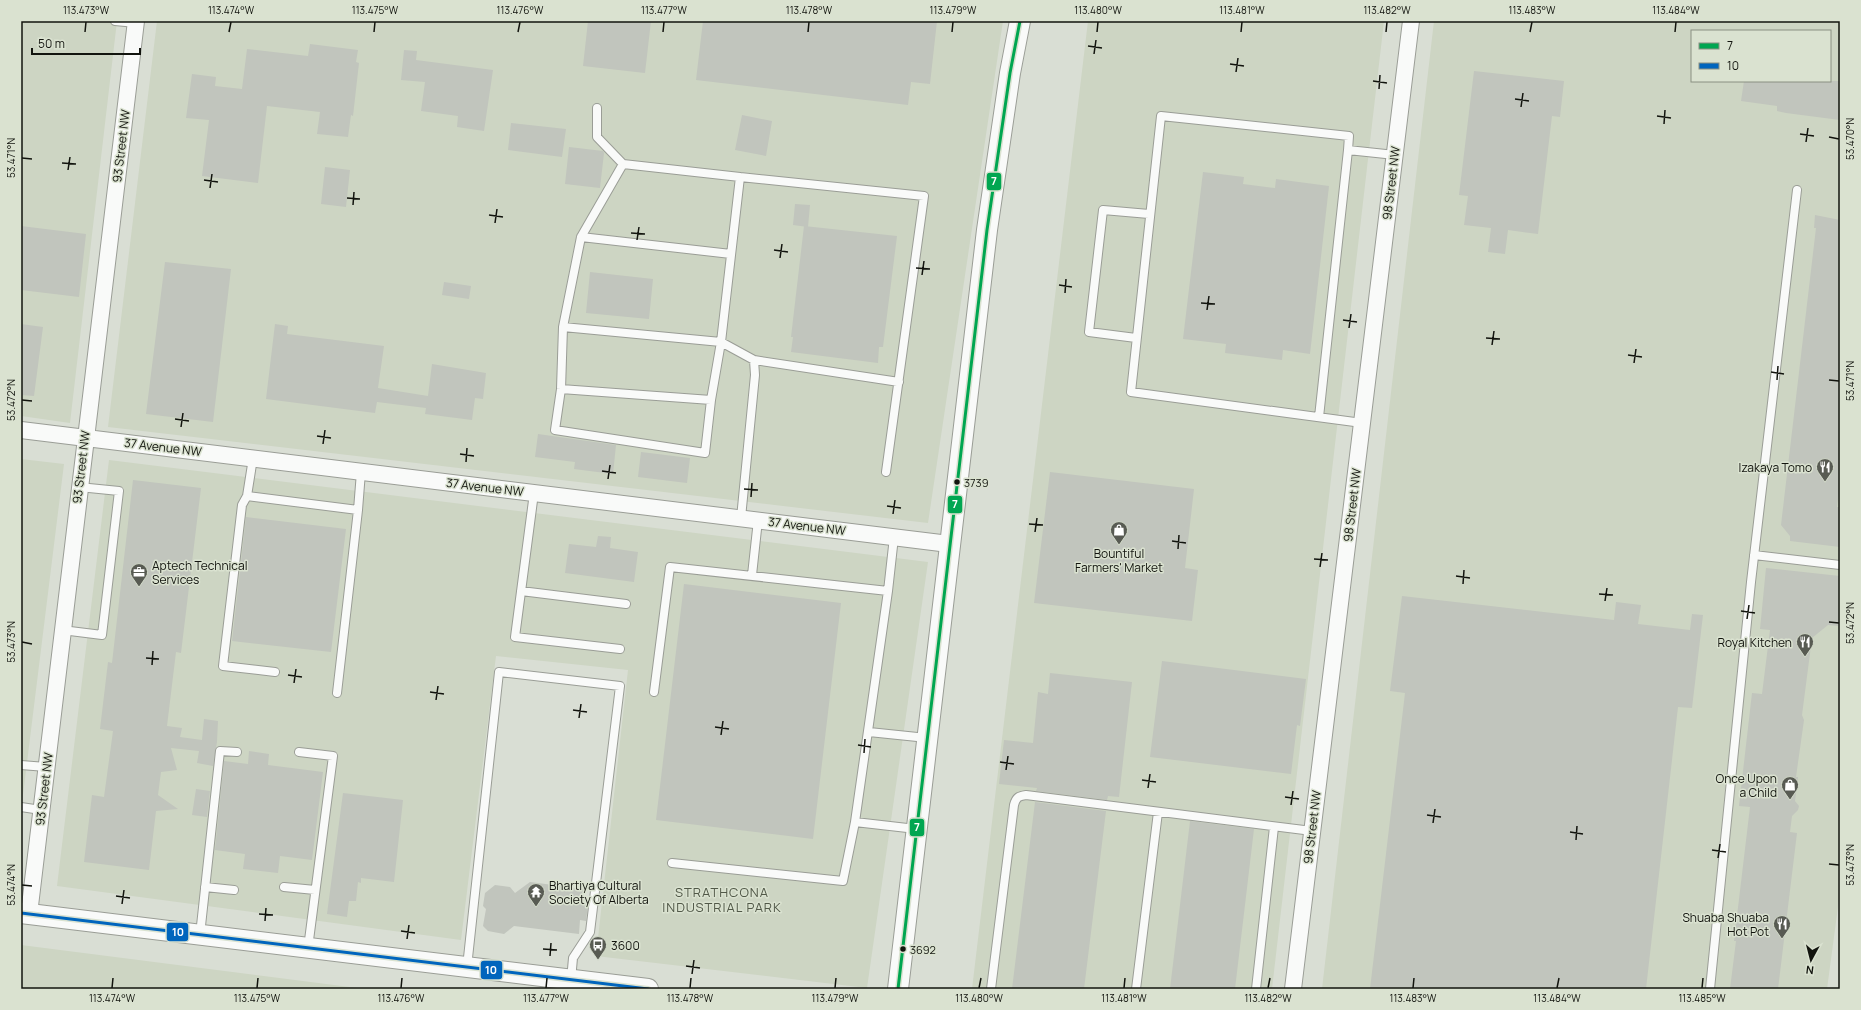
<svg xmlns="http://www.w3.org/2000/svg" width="1861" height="1010" font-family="Manrope,sans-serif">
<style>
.built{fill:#cdd5c3;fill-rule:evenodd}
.building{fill:#c1c5bd}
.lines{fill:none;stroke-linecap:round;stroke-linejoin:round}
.service-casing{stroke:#9a9d96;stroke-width:10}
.minor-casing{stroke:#9a9d96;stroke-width:18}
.tertiary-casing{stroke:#9a9d96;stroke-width:22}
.service{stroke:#f9faf9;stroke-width:8}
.minor{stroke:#f9faf9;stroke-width:16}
.tertiary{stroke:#f9faf9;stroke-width:20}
.bus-1-casing{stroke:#dae2d0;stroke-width:6}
.bus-2-casing{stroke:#dae2d0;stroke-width:6}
.bus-1{stroke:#00a651;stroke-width:3}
.bus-2{stroke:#0065bd;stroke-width:3}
.ticks{fill:none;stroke:#12140e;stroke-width:1.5}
.bus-dot{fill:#12140e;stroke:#dae2d0;stroke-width:1.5}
.labels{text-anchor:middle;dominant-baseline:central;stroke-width:3;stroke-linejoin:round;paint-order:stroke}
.bus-label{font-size:11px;fill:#12140e;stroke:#dae2d0;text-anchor:start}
.street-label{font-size:12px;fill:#12140e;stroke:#dae2d0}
.poi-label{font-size:12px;fill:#12140e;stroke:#dae2d0;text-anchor:end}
.neighbourhood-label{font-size:13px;letter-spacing:1px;fill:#515848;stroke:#dae2d0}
.line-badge{stroke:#dae2d0;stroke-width:1.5}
.badge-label{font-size:11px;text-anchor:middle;font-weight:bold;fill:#fff}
.neatline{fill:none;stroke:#12140e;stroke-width:1.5}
.ticks-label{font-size:10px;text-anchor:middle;fill:#12140e}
</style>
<rect width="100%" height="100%" fill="#d9ded4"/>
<path class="built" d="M21 21H117L70 423 21 416Z
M157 21H1003L928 523 108 427Z
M1088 21H1384L1272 989H972Z
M1434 21H1840V892L1827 989H1322ZM1692 31H1830V81H1692Z
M21 459 64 464 21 811Z
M109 460 928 562 867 988 596 956 628 670 496 656 461 940 57 886Z
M21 945 365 989H21Z"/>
<path class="building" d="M588 21H651L645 73 583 66Z
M703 21H937L930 84 911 82 908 105 696 80Z
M310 44 358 50 356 62 359 63 353 116 351 115 348 137 317 134 320 112 267 106 258 183 202 176 209 120 186 118 192 74 216 77 215 86 242 89 247 49 308 56Z
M404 50 417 51 416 60 493 70 484 131 457 127 458 116 421 111 425 82 401 80Z
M1474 71 1564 81 1560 117 1552 116 1538 234 1508 230 1505 254 1488 252 1491 228 1464 225 1468 196 1459 195Z
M1744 81H1840V120L1786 113 1777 111V106L1741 101Z
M742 115 772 121 766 156 735 150Z
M511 123 566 129 562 157 508 150Z
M569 147 603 151 604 153 600 188 565 184Z
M325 167 350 170 346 207 321 204Z
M1203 172 1244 177 1243 184 1275 188 1276 179 1329 186 1310 354 1283 350 1282 360 1225 353 1226 344 1183 339Z
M795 204 810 205 808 227 793 225Z
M1815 215 1840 220V484L1837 507H1840V547L1790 541V536L1781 525 1816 228H1814Z
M21 226 86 234 79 297 21 290Z
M804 226 897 236 883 347H879L878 363 791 352 793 337H791Z
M165 262 231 269 213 422 146 414Z
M590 272 653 279 649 319 586 313Z
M444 282 471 286 469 299 442 295Z
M21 324 43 327 34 396 21 395Z
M275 324 288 326 287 334 384 346 378 388 428 396 432 364 486 373 483 399 475 398 472 420 425 414 426 408 377 402 375 413 266 399Z
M538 434 616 445 613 474 574 469 575 462 535 457Z
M641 452 690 458 687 483 638 477Z
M1050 472 1194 489 1185 568 1198 570 1192 621 1034 603Z
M133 480 201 488 181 653 176 652 167 726 182 728 180 737 202 740 204 719 218 721 217 742 213 766 197 763 199 751 171 748 177 770 161 772 158 795 178 809 156 811 149 870 84 862 92 795 104 797 113 731 100 729 108 662 112 663Z
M246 517 346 529 331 652 232 641Z
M598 536 611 537 610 548 638 552 634 582 565 573 569 544 596 547Z
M1766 568 1840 576V611L1838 626 1828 625 1812 638 1802 715 1804 720 1796 777H1798L1795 801 1799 806 1798 810 1792 816 1790 832 1797 833 1778 989H1730L1736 941H1734L1750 807 1739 806 1752 693 1762 694 1770 630 1760 629Z
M684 584 841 603 813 839 656 820Z
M1402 596 1614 620 1616 602 1641 605 1638 624 1690 630 1692 614 1703 615 1692 708 1678 707 1646 989H1370L1405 693 1390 691Z
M1162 661 1306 679 1300 726 1297 725 1291 774 1150 757Z
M1050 673 1132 682 1119 797 1108 796 1107 800 1036 791 1037 788 999 784 1004 740 1033 743 1038 692 1048 694Z
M249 751 269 754 268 765 323 772 312 860 280 856 278 873 243 869 245 854 215 850 224 761 248 764Z
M196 789 210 791 207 817 192 815Z
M343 793 403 800 394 882 361 878V883L358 882 356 901H349L347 917 327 914Z
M1035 802 1106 811 1084 989H1012Z
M1190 821 1254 829 1235 989H1170Z
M530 882 584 889 583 903 588 904 586 921 580 920 579 934 514 926 504 934 488 931 483 926 486 909 483 906 485 893 495 885 510 887 515 893Z"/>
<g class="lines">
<g class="service-casing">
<path id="service" d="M115 21 136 23
M597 108V137L623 164
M581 237 623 164 740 177
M563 327 721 342 711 400
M1136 338 1089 332 1103 210 1149 214
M561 389 711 400 705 453 555 430 561 389 563 327 581 237 731 254
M1319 417 1348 150
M1362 423 1131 392 1161 116 1349 136 1348 150 1395 155
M253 458 247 496 358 510 361 472
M886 472 924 196 740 177 721 342 754 360 899 382
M534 493 515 637 620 649
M247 496 242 505 223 666 275 672
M741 518 755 375 754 360
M1754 555 1840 565
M752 575 758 520
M521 591 626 604
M888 591 894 537
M62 630 102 635 119 491 79 487
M654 692 670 567 888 591 855 822
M337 693 358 510
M869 732 927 738
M299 752 333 756 308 948
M21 765 46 767
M21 807 41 810
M672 863 843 881 855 822 916 829
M205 887 234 890
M284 887 315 890
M200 935 220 751 237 752
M467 967 499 672 620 686 590 932 573 958 571 980
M991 989 1014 805C1016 797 1019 796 1026 795L1312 831
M1136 989 1158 812
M1256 989 1274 827
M1710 989 1751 582 1797 190"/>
</g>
<g class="minor-casing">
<path id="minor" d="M21 430 949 544
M29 914 136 21
M1293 989 1411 21"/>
</g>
<g class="tertiary-casing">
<path id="tertiary" d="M21 913 648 989
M898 989 987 230 1010 73 1020 21"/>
</g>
<use href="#service" class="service"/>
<use href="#minor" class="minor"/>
<use href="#tertiary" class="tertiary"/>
<g class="bus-1-casing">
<path id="bus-1" d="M898 989 987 230 1010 73 1020 21"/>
</g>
<g class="bus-2-casing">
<path id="bus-2" d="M21 913 648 989"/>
</g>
<use href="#bus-1" class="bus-1"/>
<use href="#bus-2" class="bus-2"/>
</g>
<path class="ticks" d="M85 32 86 22M229 32 231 22M374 32 375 22M518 32 520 22M663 32 664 22M808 32 809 22M952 32 953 22M1097 32 1098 22M1241 32 1242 22M1386 32 1387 22M1530 32 1532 22M1675 32 1676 22M1088 46 1102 48M1094 54 1096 40M1230 64 1244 66M1236 72 1238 58M1373 81 1387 83M1379 89 1380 75M1515 99 1529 101M1521 107 1523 93M1657 116 1671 118M1664 124 1665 110M1800 134 1814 136M1829 137 1839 139M1806 142 1808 128M22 158 32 159M62 163 76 164M68 170 70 157M204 180 218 182M210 188 212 174M347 198 360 199M353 205 354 192M489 215 503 217M495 223 497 209M631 233 645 234M637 240 639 227M774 250 788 252M780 258 782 244M916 268 930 269M922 275 924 261M1059 285 1072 287M1065 293 1066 279M1201 303 1215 304M1207 310 1209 296M1343 320 1357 322M1349 328 1351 314M1486 338 1500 339M1492 345 1494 331M1628 355 1642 357M1634 363 1636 349M1771 372 1784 374M1777 380 1778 366M1829 380 1839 381M22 400 32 401M175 419 189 421M181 427 183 413M317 436 331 438M323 444 325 430M460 454 474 456M466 462 467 448M602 471 616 473M608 479 610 465M744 489 758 490M751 497 752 483M887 506 901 508M893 514 895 500M1029 524 1043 525M1035 532 1037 518M1172 541 1186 543M1178 549 1179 535M1314 559 1328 560M1320 567 1322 553M1456 576 1470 578M1463 584 1464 570M1599 594 1613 595M1605 601 1607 588M1741 611 1755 613M1747 619 1749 605M1829 622 1839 623M22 642 32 644M146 658 159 659M152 665 153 651M288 675 302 677M294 683 296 669M430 692 444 694M436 700 438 686M573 710 587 712M579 718 581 704M715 727 729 729M721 735 723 721M858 745 871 747M864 753 865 739M1000 762 1014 764M1006 770 1008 756M1142 780 1156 782M1148 788 1150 774M1285 797 1299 799M1291 805 1293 791M1427 815 1441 817M1433 823 1435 809M1570 832 1583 834M1576 840 1577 826M1712 850 1726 852M1718 858 1720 844M1829 864 1839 865M22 885 32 886M116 896 130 898M122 904 124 890M259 914 273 915M265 921 266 908M401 931 415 933M407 939 409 925M543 949 557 950M550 956 551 943M686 966 700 968M692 974 694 960M112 988 113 978M257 988 258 978M401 988 402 978M546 988 547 978M690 988 691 978M835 988 836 978M979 988 981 978M1124 988 1125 978M1268 988 1270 978M1413 988 1414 978M1557 988 1559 978M1702 988 1703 978"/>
<defs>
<g id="restaurant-pin" transform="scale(0.9)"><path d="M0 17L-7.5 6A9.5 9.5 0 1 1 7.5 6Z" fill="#585b53" stroke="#dae2d0"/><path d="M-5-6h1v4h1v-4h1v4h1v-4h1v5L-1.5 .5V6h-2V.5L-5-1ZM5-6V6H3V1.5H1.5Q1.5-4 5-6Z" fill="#fff"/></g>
<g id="shop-pin" transform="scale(0.9)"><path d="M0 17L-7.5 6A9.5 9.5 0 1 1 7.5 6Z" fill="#585b53" stroke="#dae2d0"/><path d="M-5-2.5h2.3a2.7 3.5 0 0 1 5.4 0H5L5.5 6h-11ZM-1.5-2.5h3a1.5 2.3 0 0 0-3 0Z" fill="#fff"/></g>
<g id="office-pin" transform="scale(0.9)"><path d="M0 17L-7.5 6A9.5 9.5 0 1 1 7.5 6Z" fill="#585b53" stroke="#dae2d0"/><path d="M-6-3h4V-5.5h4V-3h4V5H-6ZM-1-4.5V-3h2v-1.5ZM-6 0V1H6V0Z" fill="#fff"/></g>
<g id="temple-pin" transform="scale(0.9)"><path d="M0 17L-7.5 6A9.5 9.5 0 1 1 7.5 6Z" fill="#585b53" stroke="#dae2d0"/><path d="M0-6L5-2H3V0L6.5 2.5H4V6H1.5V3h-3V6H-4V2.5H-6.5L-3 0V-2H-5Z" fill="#fff"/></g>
<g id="bus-pin" transform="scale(0.9)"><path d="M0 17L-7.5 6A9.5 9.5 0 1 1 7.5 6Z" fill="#585b53" stroke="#dae2d0"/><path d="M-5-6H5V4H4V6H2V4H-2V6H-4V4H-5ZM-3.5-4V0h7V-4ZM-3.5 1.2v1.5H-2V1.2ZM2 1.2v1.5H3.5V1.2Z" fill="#fff"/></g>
</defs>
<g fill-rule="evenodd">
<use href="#restaurant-pin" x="1825" y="467"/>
<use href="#shop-pin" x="1119" y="530"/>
<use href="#office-pin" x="139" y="572"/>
<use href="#restaurant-pin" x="1805" y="642"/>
<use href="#shop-pin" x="1790" y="785"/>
<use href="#temple-pin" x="536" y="892"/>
<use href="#restaurant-pin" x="1782" y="924"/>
<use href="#bus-pin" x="598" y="945"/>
</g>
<g class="bus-dot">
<circle cx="957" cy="482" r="3.5"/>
<circle cx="903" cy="949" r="3.5"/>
</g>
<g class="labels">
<g class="bus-label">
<text x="964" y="482">3739</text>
<text x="910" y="949">3692</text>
</g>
<g class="street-label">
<text transform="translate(121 146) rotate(-83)">93 Street NW</text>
<text transform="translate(1391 183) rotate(-83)">98 Street NW</text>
<text transform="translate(163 447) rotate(7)">37 Avenue NW</text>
<text transform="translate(81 467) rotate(-83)">93 Street NW</text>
<text transform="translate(485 487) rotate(7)">37 Avenue NW</text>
<text transform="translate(1352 505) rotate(-83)">98 Street NW</text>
<text transform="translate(807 526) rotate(7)">37 Avenue NW</text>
<text transform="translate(44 789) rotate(-83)">93 Street NW</text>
<text transform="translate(1312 827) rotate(-83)">98 Street NW</text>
</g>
<g class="poi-label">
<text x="1812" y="467">Izakaya Tomo</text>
<text x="1119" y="553" text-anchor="middle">Bountiful<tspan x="1119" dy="14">Farmers' Market</tspan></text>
<text x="152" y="565" text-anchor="start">Aptech Technical<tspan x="152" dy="14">Services</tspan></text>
<text x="1792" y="642">Royal Kitchen</text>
<text x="1777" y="778">Once Upon<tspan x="1777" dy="14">a Child</tspan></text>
<text x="549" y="885" text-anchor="start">Bhartiya Cultural<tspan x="549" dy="14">Society Of Alberta</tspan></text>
<text x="1769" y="917">Shuaba Shuaba<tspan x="1769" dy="14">Hot Pot</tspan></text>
<text x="611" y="945" text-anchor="start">3600</text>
</g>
<g class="neighbourhood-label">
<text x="722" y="892">STRATHCONA<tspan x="722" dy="15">INDUSTRIAL PARK</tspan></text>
</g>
</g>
<g class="line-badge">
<rect x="986" y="172" width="16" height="19" rx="4" fill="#00a651"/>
<rect x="947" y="495" width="16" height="19" rx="4" fill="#00a651"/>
<rect x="909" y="818" width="16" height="19" rx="4" fill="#00a651"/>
<rect x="166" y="922" width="23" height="20" rx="4" fill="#0065bd"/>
<rect x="480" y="960" width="23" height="20" rx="4" fill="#0065bd"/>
</g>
<g class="badge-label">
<text x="994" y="185">7</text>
<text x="955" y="508">7</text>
<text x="917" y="831">7</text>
<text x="178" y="936">10</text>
<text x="491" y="974">10</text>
</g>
<rect width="1861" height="1010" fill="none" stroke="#dae2d0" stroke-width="44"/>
<rect x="1691" y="30" width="140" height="52" fill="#dae2d0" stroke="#8a9082"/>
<rect x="1699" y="43" width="20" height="6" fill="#00a651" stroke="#8a9082"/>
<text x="1727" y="50" font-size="12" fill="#12140e">7</text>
<rect x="1699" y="63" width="20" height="6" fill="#0065bd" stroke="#8a9082"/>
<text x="1727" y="70" font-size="12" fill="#12140e">10</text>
<g transform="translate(1811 960) rotate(187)" stroke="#dae2d0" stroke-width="3" paint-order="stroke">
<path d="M0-3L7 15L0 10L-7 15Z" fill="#12140e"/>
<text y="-6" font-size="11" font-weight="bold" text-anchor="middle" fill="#12140e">N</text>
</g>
<path d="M32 48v6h108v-6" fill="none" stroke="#12140e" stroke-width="2"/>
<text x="38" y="48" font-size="12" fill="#12140e" stroke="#dae2d0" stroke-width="3" paint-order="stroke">50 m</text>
<rect x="22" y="22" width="1817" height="966" class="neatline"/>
<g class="ticks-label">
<text x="86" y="14">113.473°W</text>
<text x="231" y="14">113.474°W</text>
<text x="375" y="14">113.475°W</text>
<text x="520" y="14">113.476°W</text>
<text x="664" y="14">113.477°W</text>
<text x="809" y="14">113.478°W</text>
<text x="953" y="14">113.479°W</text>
<text x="1098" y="14">113.480°W</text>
<text x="1242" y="14">113.481°W</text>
<text x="1387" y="14">113.482°W</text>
<text x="1532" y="14">113.483°W</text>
<text x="1676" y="14">113.484°W</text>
<text transform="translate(1850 139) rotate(-90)" y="4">53.470°N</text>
<text transform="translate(11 158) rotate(-90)" y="4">53.471°N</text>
<text transform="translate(1850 381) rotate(-90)" y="4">53.471°N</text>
<text transform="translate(11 400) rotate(-90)" y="4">53.472°N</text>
<text transform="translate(1850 623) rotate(-90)" y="4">53.472°N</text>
<text transform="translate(11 642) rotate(-90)" y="4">53.473°N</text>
<text transform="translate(1850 865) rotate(-90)" y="4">53.473°N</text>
<text transform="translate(11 885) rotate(-90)" y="4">53.474°N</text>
<text x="112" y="1002">113.474°W</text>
<text x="257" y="1002">113.475°W</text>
<text x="401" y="1002">113.476°W</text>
<text x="546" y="1002">113.477°W</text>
<text x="690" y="1002">113.478°W</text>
<text x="835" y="1002">113.479°W</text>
<text x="979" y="1002">113.480°W</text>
<text x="1124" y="1002">113.481°W</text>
<text x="1268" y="1002">113.482°W</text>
<text x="1413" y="1002">113.483°W</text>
<text x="1557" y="1002">113.484°W</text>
<text x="1702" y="1002">113.485°W</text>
</g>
</svg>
